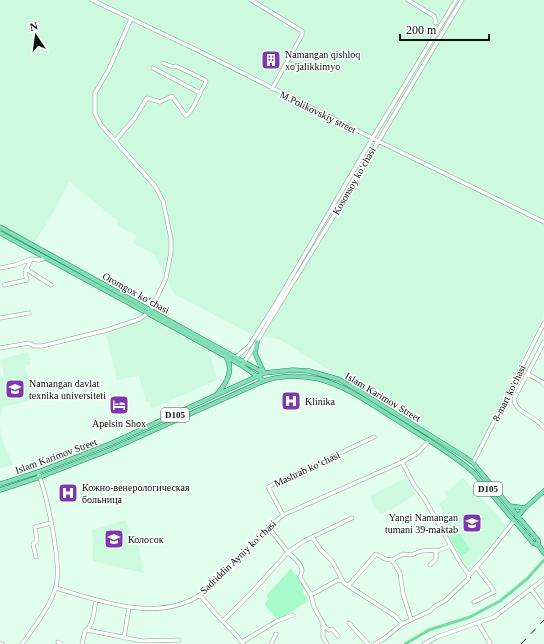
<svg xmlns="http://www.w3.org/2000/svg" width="544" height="644" font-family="'Times New Roman',serif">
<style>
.built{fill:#cdf9de}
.green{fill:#a7fbca}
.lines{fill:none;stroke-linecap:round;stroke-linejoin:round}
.canal{stroke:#75dba4;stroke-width:3}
.minor-casing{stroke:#82a38f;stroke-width:4.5}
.major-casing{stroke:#1f8859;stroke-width:5}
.minor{stroke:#fff;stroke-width:3.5}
.major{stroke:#81deb5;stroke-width:4}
.rail{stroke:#1c2a22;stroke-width:1;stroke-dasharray:7 7;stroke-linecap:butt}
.labels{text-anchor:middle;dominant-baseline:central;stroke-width:3;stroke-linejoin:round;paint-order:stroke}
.shield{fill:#fff;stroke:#505854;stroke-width:1}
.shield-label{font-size:9px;font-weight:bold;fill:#05110a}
.poi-label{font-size:10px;fill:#05110a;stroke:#fff;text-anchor:start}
.street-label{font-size:10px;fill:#05110a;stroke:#fff}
</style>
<rect width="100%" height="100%" fill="#e2feec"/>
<path class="built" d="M0 0H544V315L473 459 279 339 253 335 174 294 155 255 133 243 137 236 117 225 118 221 69 182 51 217 34 243 0 225Z
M146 317 205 350 211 357 217 380 151 409 149 402H146L139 376 117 380 106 335Z
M28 352 31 364 25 366 33 400 3 407 0 417V377L4 376 1 359Z
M0 428 2 439 13 465 0 468Z
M406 478 416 494 391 510 390 509 381 514 376 510 370 496Z
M463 478 507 526 472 566 465 570 460 557 439 521 446 517 439 503 448 497 444 493Z
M125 520 139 548 144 573 93 561 92 530Z"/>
<path class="green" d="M456 528 470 550 461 556 450 539 457 533 451 537 448 533Z
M291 568 295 575 297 574 306 588 302 590 308 601 285 616 277 619 264 604 269 599 266 596Z"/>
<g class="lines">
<path class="canal" d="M405 644 429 630 470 617 500 601 527 579 544 560"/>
<g class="minor-casing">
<path id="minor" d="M92 0 199 51 378 141 544 222
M251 0 302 31V35L272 89
M408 0 434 16 436 23
M163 63 173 67 176 66 205 80 206 82 200 93
M115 141 134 119 147 98 160 102 172 96 186 116C193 111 196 101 200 93L153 68
M0 268 15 265 31 259 39 260 46 258
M26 269 51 285
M4 285 27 280 25 273 31 259
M0 318 29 313
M544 342 514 399C515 413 536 416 544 428
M0 348 29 343 34 346H42L107 330 140 319 151 310 166 278 171 252V239L163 201 155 186 101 125 95 113V93L108 71 131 19
M236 357 249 346 277 302 372 139 456 0
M243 364 343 201 462 0
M528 374 542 382 544 385
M402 462 414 485 424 498 461 564 469 575
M473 463 544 323
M283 515 268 487 374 437
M312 537 321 550 332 561 344 583 395 616 402 624
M36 557 33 544 37 541 35 527 51 523
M392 560 403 554 411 555 421 551 440 550 451 546
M430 565 436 559V551
M348 586 376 554 385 559 392 560 400 573 403 594 411 619
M56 588C100 601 157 623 200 595 211 588 220 577 229 568 247 550 264 531 283 515L402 462 418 453 429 440
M531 589 544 607
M200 595 216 614 238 637 243 644
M311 595 338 580H342
M474 602 494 592 492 588 476 567
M223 621 253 591 288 552 268 527
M349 623 368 644
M478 623 490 643
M323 625 329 630 332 629 338 636
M87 630 142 641 179 640
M124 638 129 607
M58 642 61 644
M242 642 277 621 293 615
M0 643 2 644
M22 644C34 627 51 606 56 586 62 564 47 497 39 475
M82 644 85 631C94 625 94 610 96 600
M271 644 276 634
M327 644 323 637V623L314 607 311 595 300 577C300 575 302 573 302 571 303 565 292 556 288 552L304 541 352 518
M375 644 385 638 402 624 430 611 435 606 445 601 468 579 469 575 487 555 514 521
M424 644 437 637 494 617 544 579"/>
</g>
<g class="major-casing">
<path id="major" d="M0 227 264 373
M0 233 182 332 241 365 264 381
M257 342 255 353 264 373
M217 394C225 385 235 370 226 357
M0 484 38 472 112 443 264 373 293 370 309 371 338 379 351 386 465 457 473 463 538 540 539 546 544 553
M0 490 40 477 112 449 259 383C278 375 299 375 319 379 346 386 371 404 395 419 421 436 450 452 473 472L533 543 539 546
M510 506 525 508
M517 517 525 508 544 491"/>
</g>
<use href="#minor" class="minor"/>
<use href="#major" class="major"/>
<path class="rail" d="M521 644 544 620"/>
</g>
<defs>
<g id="building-square" transform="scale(1)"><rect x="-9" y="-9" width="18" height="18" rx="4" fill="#7c38ac" stroke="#fff"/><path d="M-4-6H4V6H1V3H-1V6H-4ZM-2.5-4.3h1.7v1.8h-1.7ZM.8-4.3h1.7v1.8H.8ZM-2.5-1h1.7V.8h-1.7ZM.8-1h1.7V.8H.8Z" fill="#fff"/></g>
<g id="university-square" transform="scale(1)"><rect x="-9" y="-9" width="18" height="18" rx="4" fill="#7c38ac" stroke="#fff"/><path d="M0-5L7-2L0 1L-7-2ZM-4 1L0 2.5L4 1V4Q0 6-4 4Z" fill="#fff"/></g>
<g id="hospital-square" transform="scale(1)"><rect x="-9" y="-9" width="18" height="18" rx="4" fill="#7c38ac" stroke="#fff"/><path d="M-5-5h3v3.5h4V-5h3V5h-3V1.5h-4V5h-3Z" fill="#fff"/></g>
<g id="hotel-square" transform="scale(1)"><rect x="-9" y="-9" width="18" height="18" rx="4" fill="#7c38ac" stroke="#fff"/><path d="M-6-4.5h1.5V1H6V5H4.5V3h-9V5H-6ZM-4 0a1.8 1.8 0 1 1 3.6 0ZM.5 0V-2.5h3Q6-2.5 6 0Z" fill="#fff"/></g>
<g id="school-square" transform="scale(1)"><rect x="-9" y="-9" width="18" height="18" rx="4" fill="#7c38ac" stroke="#fff"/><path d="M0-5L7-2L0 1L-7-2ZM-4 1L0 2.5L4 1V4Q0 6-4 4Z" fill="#fff"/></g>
</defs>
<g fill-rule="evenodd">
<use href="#building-square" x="271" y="60"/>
<use href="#university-square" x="15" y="389"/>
<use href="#hospital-square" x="291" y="401"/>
<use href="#hotel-square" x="119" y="405"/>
<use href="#hospital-square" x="68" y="493"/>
<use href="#school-square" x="472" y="523"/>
<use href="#school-square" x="114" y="539"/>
</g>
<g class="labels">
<g class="shield">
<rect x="161" y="408" width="28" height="14" rx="3"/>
<rect x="474" y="482" width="28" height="14" rx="3"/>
</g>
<g class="shield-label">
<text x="175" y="415">D105</text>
<text x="488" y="489">D105</text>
</g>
<g class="poi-label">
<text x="285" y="54">Namangan qishloq<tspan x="285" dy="12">xo'jalikkimyo</tspan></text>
<text x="29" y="383">Namangan davlat<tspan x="29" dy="12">texnika universiteti</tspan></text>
<text x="305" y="401">Klinika</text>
<text x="119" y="423" text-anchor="middle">Apelsin Shox</text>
<text x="82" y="487">Кожно-венерологическая<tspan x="82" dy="12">больница</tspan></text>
<text x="458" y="517" text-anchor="end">Yangi Namangan<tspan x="458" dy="12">tumani 39-maktab</tspan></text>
<text x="128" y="539">Колосок</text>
</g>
<g class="street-label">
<text transform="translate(318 112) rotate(26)">M.Polikovskiy street</text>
<text transform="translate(354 181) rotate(-60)">Kosonsoy koʻchasi</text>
<text transform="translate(136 293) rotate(29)">Oromgox ko‘chasi</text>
<text transform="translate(509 393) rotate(-63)">8-mart ko'chasi</text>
<text transform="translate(383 397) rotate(31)">Islam Karimov Street</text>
<text transform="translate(56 456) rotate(-20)">Islam Karimov Street</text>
<text transform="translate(307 469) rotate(-25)">Mashrab koʻchasi</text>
<text transform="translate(238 557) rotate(-44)">Sadriddin Ayniy koʻchasi</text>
</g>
</g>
<g transform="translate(36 36) rotate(347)" stroke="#ffffff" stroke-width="3" paint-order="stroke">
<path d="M0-3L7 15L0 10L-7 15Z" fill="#05110a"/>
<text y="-6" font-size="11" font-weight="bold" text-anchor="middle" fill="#05110a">N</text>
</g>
<path d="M400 34v6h89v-6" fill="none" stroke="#05110a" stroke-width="2"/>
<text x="406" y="34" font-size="12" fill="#05110a" stroke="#ffffff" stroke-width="3" paint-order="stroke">200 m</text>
</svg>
